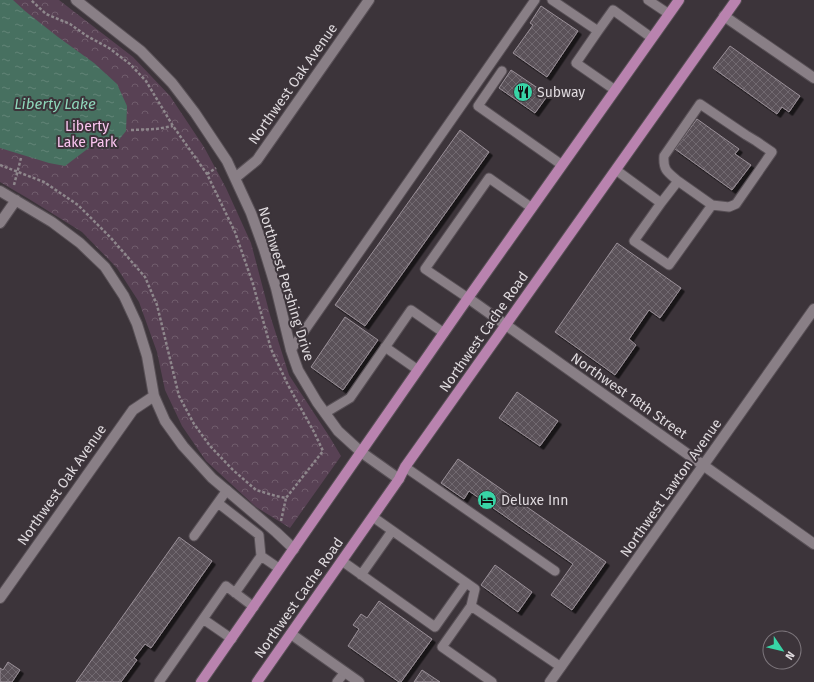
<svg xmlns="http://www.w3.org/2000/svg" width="814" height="682" font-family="'Fira Sans',sans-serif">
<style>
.park{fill:url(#park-crowns)}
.water{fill:url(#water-ripples)}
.building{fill:url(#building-cross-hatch);stroke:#9a9098;filter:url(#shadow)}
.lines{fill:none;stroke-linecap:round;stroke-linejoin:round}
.service-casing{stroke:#585056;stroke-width:11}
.minor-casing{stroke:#585056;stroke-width:12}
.primary-casing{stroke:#585056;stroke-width:12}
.path{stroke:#8e878c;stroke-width:2.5;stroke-dasharray:3 2;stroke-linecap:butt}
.service{stroke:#897f86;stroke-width:9}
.minor{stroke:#897f86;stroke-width:10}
.primary{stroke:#b983af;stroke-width:10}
.labels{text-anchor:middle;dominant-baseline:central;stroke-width:4;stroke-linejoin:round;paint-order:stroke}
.street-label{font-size:14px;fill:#dfdade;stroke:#3c343a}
.poi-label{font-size:14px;fill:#dfdade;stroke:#3c343a;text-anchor:start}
.park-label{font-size:14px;fill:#fbc5f0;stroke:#3c343a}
.water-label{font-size:15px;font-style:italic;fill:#8ed6ba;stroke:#3c343a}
</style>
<defs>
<pattern id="park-crowns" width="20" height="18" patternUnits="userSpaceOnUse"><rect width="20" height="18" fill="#584154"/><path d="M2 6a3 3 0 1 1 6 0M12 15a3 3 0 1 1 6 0" fill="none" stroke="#705c6c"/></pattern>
<pattern id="water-ripples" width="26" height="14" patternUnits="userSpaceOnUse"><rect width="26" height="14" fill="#477060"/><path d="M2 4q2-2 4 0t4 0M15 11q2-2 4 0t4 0" fill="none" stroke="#618476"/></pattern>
<pattern id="building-cross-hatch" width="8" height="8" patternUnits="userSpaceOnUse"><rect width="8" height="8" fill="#5a5158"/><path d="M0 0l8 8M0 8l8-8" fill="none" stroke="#716970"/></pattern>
<filter id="shadow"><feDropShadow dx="3.5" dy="3.5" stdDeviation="0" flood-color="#0009"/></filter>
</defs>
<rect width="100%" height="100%" fill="#3c343a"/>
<path class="park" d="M0 0H59L133 57 170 96 204 147 226 188 251 243 270 315 289 375 329 436 341 456 290 528 256 507 206 461 182 426 165 390 157 352 139 302 117 268 82 232 29 199 0 182Z"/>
<path class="water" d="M0 0H13L25 11 58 37 94 63 117 84 127 106 126 131 113 147 103 149 94 144 65 166 49 163 0 148Z"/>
<path class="building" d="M541 6 578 31 547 77 513 53 533 25 530 23Z
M730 46 800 96 789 112 782 107 777 114 713 68Z
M511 70 548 95 535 113 499 88Z
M697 119 739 149 735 154 751 165 732 190 675 149Z
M460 130 489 152 365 326 335 305Z
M617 243 681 288 660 318 649 310 629 339 636 345 615 375 555 332Z
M345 317 378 340 343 390 311 367Z
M517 392 558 421 540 446 499 418Z
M458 459 606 562 572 610 551 595 573 564 469 491 464 499 441 483Z
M179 537 212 561 151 648 145 644 134 658 137 660 121 682H76Z
M495 565 532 592 518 612 481 585Z
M379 601 432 639 401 682H399L348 646 359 629 353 625 361 614 367 618Z
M8 662 20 670 12 682H0V668L3 670Z
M422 670 440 682H414Z"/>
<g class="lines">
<g class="service-casing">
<path id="service" d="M552 0 598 31 576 63 615 90
M648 0 669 14
M598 31 613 10 652 38
M502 71 478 106 562 165
M616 170 661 203 634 241 669 265 712 205 678 181 661 203
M678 181C667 172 663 170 664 156L700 104 746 135 756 141 772 152 736 204 729 207 712 205
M468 298 425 269 489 178 532 208
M385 347 418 370
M291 350 535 0
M325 413 350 398 411 310 444 333
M405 467 555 571
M218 503 259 535 261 556 235 593
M373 517 475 589 471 606
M194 536 227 490
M261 556 280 569
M342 561 435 627 466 583
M361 575 392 531
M203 619 232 639
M159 682 226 586 254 607
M337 682 345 672
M492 682 442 647 471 606 561 667"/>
</g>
<g class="minor-casing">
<path id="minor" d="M76 0 141 51 172 83 195 113 227 161 251 213 264 249 276 288 291 350 298 370 317 402 338 431 361 452 399 479
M724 16 814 78
M235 178 257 160 369 0
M0 191 52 222 80 243 105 267 124 296 137 324 147 356 154 396 165 421 183 446 212 478 276 532 294 549
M0 223 16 200
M468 298 814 544
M0 598 133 410 154 396
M291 634 359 682
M550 682 814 309"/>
</g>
<g class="primary-casing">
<path id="primary" d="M201 682 468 298 679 0
M257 682 399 479 405 467 736 0"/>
</g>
<path class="path" d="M131 130 156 129 173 126
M0 165 44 182 78 205 111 238 145 277 157 305 179 396 194 424 210 446 233 470 256 490 276 496 286 498 323 451 314 432 288 385 271 349 253 284 235 232 207 174 173 126 146 81 130 64 109 48 87 36 70 24 46 14 31 0
M207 174 216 168
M14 185 21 158
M281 521 286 498"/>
<use href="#service" class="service"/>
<use href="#minor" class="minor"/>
<use href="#primary" class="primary"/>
</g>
<defs>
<g id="restaurant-disc" transform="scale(1)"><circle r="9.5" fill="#38d4a6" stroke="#3c343a"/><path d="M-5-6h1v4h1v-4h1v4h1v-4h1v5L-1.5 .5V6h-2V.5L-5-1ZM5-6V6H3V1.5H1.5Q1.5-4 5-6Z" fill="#111"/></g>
<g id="hotel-disc" transform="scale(1)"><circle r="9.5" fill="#38d4a6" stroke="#3c343a"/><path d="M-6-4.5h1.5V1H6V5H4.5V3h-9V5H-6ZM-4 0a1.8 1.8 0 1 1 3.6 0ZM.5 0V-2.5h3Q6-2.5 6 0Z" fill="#111"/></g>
</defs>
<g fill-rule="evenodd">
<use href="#restaurant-disc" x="523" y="92"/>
<use href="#hotel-disc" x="487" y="500"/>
</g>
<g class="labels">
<g class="street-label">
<text transform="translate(293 84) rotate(-55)">Northwest Oak Avenue</text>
<text transform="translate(286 284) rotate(73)">Northwest Pershing Drive</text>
<text transform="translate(484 332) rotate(-55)">Northwest Cache Road</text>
<text transform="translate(629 396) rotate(35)">Northwest 18th Street</text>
<text transform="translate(62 485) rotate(-55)">Northwest Oak Avenue</text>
<text transform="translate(671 488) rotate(-55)">Northwest Lawton Avenue</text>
<text transform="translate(299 598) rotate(-55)">Northwest Cache Road</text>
</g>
<g class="poi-label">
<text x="537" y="92">Subway</text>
<text x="501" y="500">Deluxe Inn</text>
</g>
<g class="park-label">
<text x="87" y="126">Liberty<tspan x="87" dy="16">Lake Park</tspan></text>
</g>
<g class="water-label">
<text x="55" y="104">Liberty Lake</text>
</g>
</g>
<g transform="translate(782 650) rotate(125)"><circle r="19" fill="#3c343a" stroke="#7d767c"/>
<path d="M0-3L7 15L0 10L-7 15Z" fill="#38d4a6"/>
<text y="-6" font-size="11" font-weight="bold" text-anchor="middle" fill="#dfdade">N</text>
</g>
</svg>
